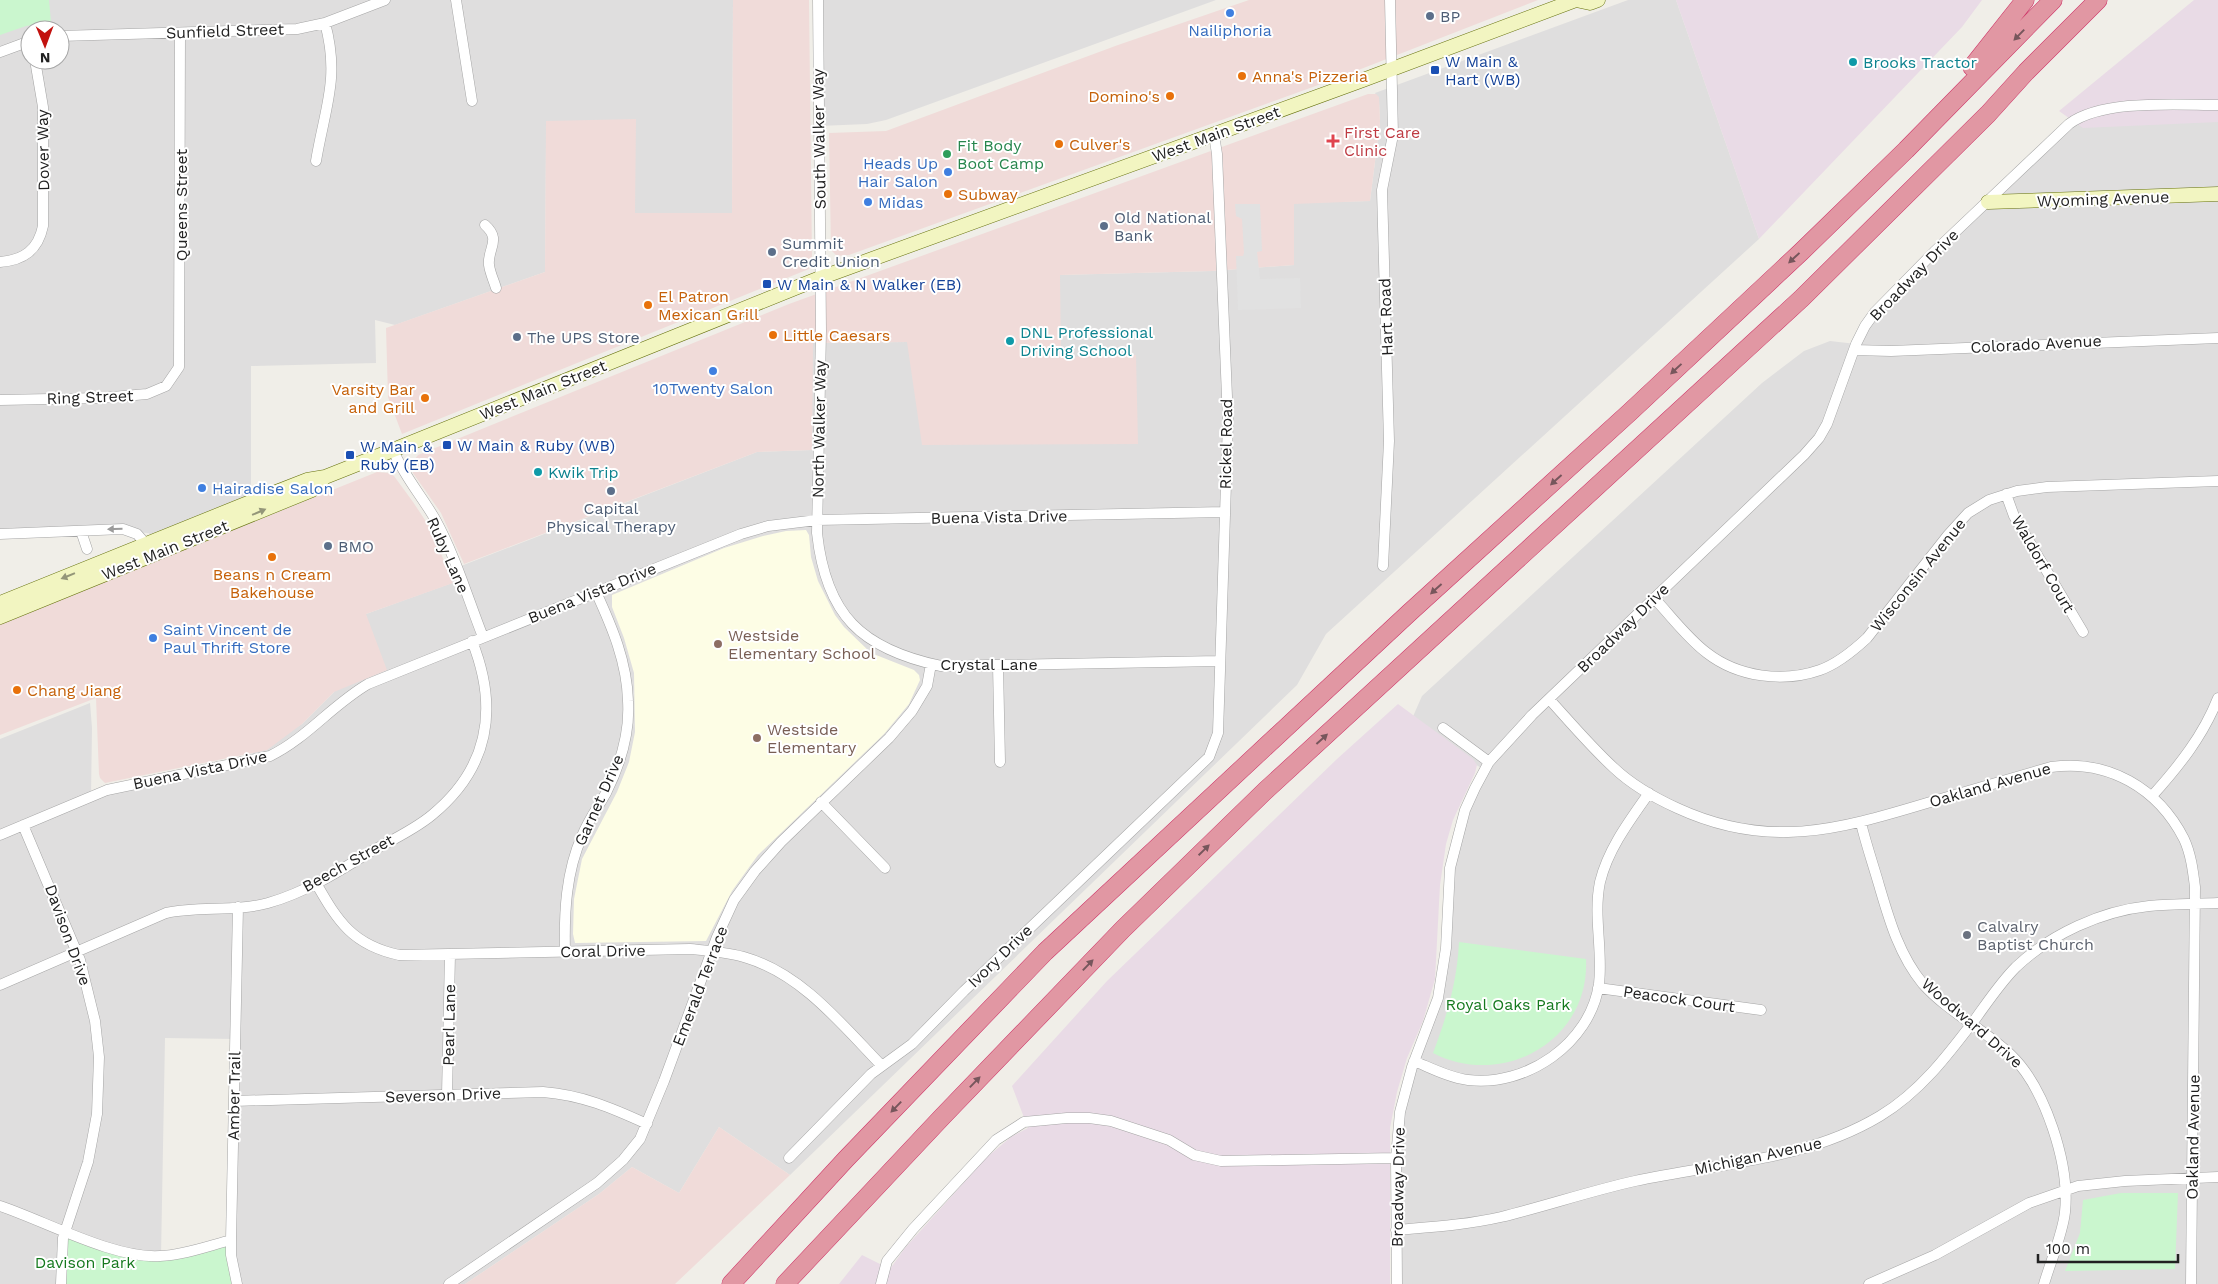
<svg xmlns="http://www.w3.org/2000/svg" width="2218" height="1284" font-family="'Work Sans',sans-serif">
<style>
.residential{fill:#dfdede;fill-rule:evenodd}
.commercial{fill:#f0dbd9}
.industrial{fill:#e9dbe6}
.education{fill:#fdfde5}
.park{fill:#caf6ce}
.parking{fill:#e1e1e1}
.lines{fill:none;stroke-linecap:round;stroke-linejoin:round}
.street-casing{stroke:#a5a5a5;stroke-width:11}
.secondary-casing{stroke:#66720e;stroke-width:15}
.highway-casing{stroke:#ce3568;stroke-width:19}
.street{stroke:#fff;stroke-width:10}
.secondary{stroke:#f2f5c1;stroke-width:14}
.highway{stroke:#e197a3;stroke-width:18}
.oneway{fill:#77565c}
.oneway2{fill:#949679}
.oneway3{fill:#9b9b9b}
.shop-dot{fill:#3f7fe0;stroke:#fff;stroke-width:2}
.service-dot{fill:#5c6f8a;stroke:#fff;stroke-width:2}
.culture-dot{fill:#0f9aa8;stroke:#fff;stroke-width:2}
.transit-dot{fill:#1a4fb4;stroke:#fff;stroke-width:2}
.food-dot{fill:#e8710a;stroke:#fff;stroke-width:2}
.health-dot{fill:#e0444e;stroke:#fff;stroke-width:2}
.leisure-dot{fill:#2e9e5b;stroke:#fff;stroke-width:2}
.education-dot{fill:#8d6e63;stroke:#fff;stroke-width:2}
.worship-dot{fill:#6b7280;stroke:#fff;stroke-width:2}
.labels{text-anchor:middle;dominant-baseline:central;stroke-width:4;stroke-linejoin:round;paint-order:stroke}
.service-label{font-size:16px;fill:#4e5e75;stroke:#fff;text-anchor:start}
.shop-label{font-size:16px;fill:#366cbe;stroke:#fff;text-anchor:start}
.street-label{font-size:16px;fill:#212121;stroke:#fff}
.transit-label{font-size:16px;fill:#164399;stroke:#fff;text-anchor:start}
.culture-label{font-size:16px;fill:#0d838f;stroke:#fff;text-anchor:start}
.food-label{font-size:16px;fill:#c56008;stroke:#fff;text-anchor:start}
.health-label{font-size:16px;fill:#be3a42;stroke:#fff;text-anchor:start}
.leisure-label{font-size:16px;fill:#27864d;stroke:#fff;text-anchor:start}
.education-label{font-size:16px;fill:#785e54;stroke:#fff;text-anchor:start}
.worship-label{font-size:16px;fill:#5b616d;stroke:#fff;text-anchor:start}
.park-label{font-size:16px;fill:#15791e;stroke:#fff}
</style>
<rect width="100%" height="100%" fill="#f0eee8"/>
<path class="residential" d="M0 0H733L732 213H635L546 145 545 272 395 325 375 320 376 363 251 366V508L166 542 148 533 115 531 0 534ZM30 30H60V60H30Z
M818 0H1216L886 120 867 124 819 126Z
M1628 0H1676L1759 239 1326 634 1297 685 790 1175 719 1127 679 1193 632 1167 599 1194 465 1284H237L231 1255 235 1039 165 1038 161 1256 61 1284H0V739L90 703 92 728 91 796 235 765 234 758 251 754 302 724 334 692 366 614 452 583 448 571 757 452 812 450V343L907 342 1061 357 1059 275 1212 271 1294 265 1293 203 1370 201 1380 122 1379 101 1375 93Z
M2218 105V1284H1397L1400 1112 1438 998 1450 868 1484 770 1411 721 1422 696 1762 383 1804 351 1830 341 1856 344 1865 326 2069 124Z"/>
<path class="commercial" d="M733 0H809L812 260 809 269 402 434 388 397 386 328 545 272 546 121 636 119 635 213H732Z
M1249 0H1538L1343 76 849 255 837 256 831 250 829 133 886 131 1118 45Z
M1368 94H1376L1379 97 1380 122 1370 201 1294 204V265L1212 271 1060 275 1061 357 1136 355 1138 444 922 445 907 342 813 343 812 450 757 452 464 564 441 513 413 473 412 463 418 455 789 304Z
M377 472 388 473 394 476 413 502 431 529 453 583 366 614 387 670 334 692 302 724 267 750 105 783 100 778 99 774 96 698 0 735V624Z
M719 1127 790 1175 675 1284H465L599 1194 632 1167 679 1193Z"/>
<path class="industrial" d="M1676 0H1982L1962 27 1759 239Z
M2194 0H2218V122L2083 128 2059 111Z
M1398 704 1473 759 1477 765 1475 773 1453 820 1446 844 1440 885 1435 979 1423 1021 1407 1058 1397 1092 1390 1128V1284H839L862 1255 890 1269 905 1248 986 1158 1011 1137 1028 1128 1012 1086 1107 981 1337 759Z"/>
<path class="education" d="M806 530 809 535 811 557 818 581 835 615 844 627 871 653 914 670 919 675 920 680 909 704 884 734 758 855 732 891 706 941 575 943 573 934 574 899 582 859 617 792 629 762 635 732 634 673 624 638 612 607V595L724 548 763 536 786 531Z"/>
<path class="park" d="M0 0H49L51 22 26 26 0 35Z
M1459 942 1586 959C1590 1041 1503 1089 1433 1053 1447 1016 1457 982 1459 942Z
M2121 1193H2178L2175 1269 2065 1271 2080 1233 2083 1200Z
M65 1232 143 1256 231 1240 237 1284H61Z"/>
<path class="parking" d="M1235 204H1260L1262 251 1257 252 1260 279 1300 278 1301 308 1238 310 1236 256H1243L1244 253 1242 219 1236 216Z"/>
<g class="lines">
<g class="street-casing">
<path id="street" d="M456 0 472 101
M818 0 821 331 817 533C826 615 861 649 941 666L1219 661
M60 36 297 29 325 23 385 0
M0 52 30 41
M316 161C325 107 340 78 325 23
M485 225C502 240 487 249 489 265 490 273 494 281 496 288
M0 262C24 260 38 250 43 226V107L35 60
M1854 350 1891 351 2218 338
M0 400 101 398 147 394 166 386 179 367 180 33
M393 450C404 476 421 495 435 519 455 555 468 599 483 637
M2006 494 2014 516 2083 632
M81 531 87 549
M0 534 123 529 137 534 145 543
M1383 566 1389 441 1382 190 1393 135 1390 0
M1654 598C1671 616 1687 638 1707 653 1738 677 1783 683 1820 670 1837 664 1853 651 1867 638L1948 535 1968 513 1989 500 2017 491 2047 487 2218 481
M998 665 1000 762
M1549 699C1570 722 1591 747 1614 768 1632 785 1655 798 1677 808 1768 850 1837 830 1927 803 1968 791 2009 779 2051 767 2108 759 2158 788 2184 839 2191 854 2193 871 2195 887L2191 1284
M1443 728 1489 762
M2152 796C2179 766 2203 736 2218 698
M821 802 885 868
M1861 823C1866 844 1873 864 1879 885 1889 919 1899 955 1923 984 1948 1012 1984 1029 2011 1055 2045 1088 2070 1164 2065 1212 2063 1233 2050 1263 2044 1284
M23 825 80 960 95 1021 99 1057 97 1114 88 1162 63 1238 61 1284
M0 835 107 790 270 756C307 738 332 705 368 684L741 534 768 526 817 520 1225 512
M316 883C338 922 353 945 399 955L690 949C710 951 729 952 747 958 803 975 843 1026 882 1066
M565 952C564 912 566 872 582 836 588 821 598 807 606 793 620 765 630 732 628 701 627 662 612 627 596 592
M0 985 166 913C200 906 235 912 268 903 304 893 338 872 370 852 390 841 414 830 432 815 489 768 499 709 472 641
M1598 988 1761 1010
M1414 1061C1431 1068 1450 1078 1468 1080 1526 1087 1590 1044 1599 984 1603 950 1593 916 1600 882 1608 849 1630 820 1649 793
M447 1095 450 954
M234 1101 543 1092C582 1095 612 1108 647 1124
M789 1158 871 1074 912 1044 964 991 1209 757 1218 733 1228 421 1217 154 1214 135
M0 1206C45 1221 114 1259 160 1256 184 1255 208 1246 231 1240
M1396 1230C1431 1227 1466 1225 1501 1217 1546 1206 1590 1191 1635 1181 1718 1163 1805 1161 1880 1116 1920 1092 1948 1055 1976 1018 1989 1000 2001 982 2016 967 2051 934 2101 911 2149 906 2172 904 2195 904 2218 903
M237 1284 231 1255V1240L238 907
M449 1284 597 1183 623 1160 640 1139 664 1081 717 937 734 900 755 871 781 842 889 738 912 711 927 686 931 664
M881 1284 887 1261 913 1229 996 1140 1024 1122 1067 1118H1089L1111 1121 1169 1140 1194 1155 1221 1161 1396 1158
M1397 1284 1396 1158 1400 1112 1412 1067 1438 998 1446 948 1450 868 1465 810 1475 788 1489 762 1532 715 1804 455 1819 438 1827 424 1856 344 1865 326 1875 312 1934 252 2069 124C2103 99 2176 105 2218 105
M1869 1284 1935 1255 2029 1203 2078 1186 2125 1181 2218 1177"/>
</g>
<g class="secondary-casing">
<path id="secondary" d="M1988 202 2218 194
M0 603 248 503 307 480 325 477 393 450 820 278 1363 80 1576 0 1590 3 1598 0
M0 617 312 490 325 477"/>
</g>
<g class="highway-casing">
<path id="highway" d="M1972 67 2025 0
M731 1284 846 1159 1045 952 1409 613 1630 412 1801 252 1906 150 2053 0
M785 1284 942 1117 1123 929 1265 791 1802 298 1988 114 2026 72 2098 0"/>
</g>
<use href="#street" class="street"/>
<use href="#secondary" class="secondary"/>
<use href="#highway" class="highway"/>
</g>
<defs><path id="oneway-solid" d="M-6-.8H1V-3.2L6.5 0L1 3.2V.8H-6Z" transform="scale(1.25)"/></defs>
<g class="oneway">
<use href="#oneway-solid" transform="translate(2019 35) rotate(134)"/>
<use href="#oneway-solid" transform="translate(1794 258) rotate(137)"/>
<use href="#oneway-solid" transform="translate(1676 369) rotate(137)"/>
<use href="#oneway-solid" transform="translate(1556 480) rotate(138)"/>
<use href="#oneway-solid" transform="translate(1436 589) rotate(138)"/>
<use href="#oneway-solid" transform="translate(1322 739) rotate(-42)"/>
<use href="#oneway-solid" transform="translate(1204 850) rotate(-44)"/>
<use href="#oneway-solid" transform="translate(1088 965) rotate(-46)"/>
<use href="#oneway-solid" transform="translate(975 1082) rotate(-46)"/>
<use href="#oneway-solid" transform="translate(896 1107) rotate(134)"/>
</g>
<g class="oneway2">
<use href="#oneway-solid" transform="translate(259 512) rotate(-23)"/>
<use href="#oneway-solid" transform="translate(68 576) rotate(158)"/>
</g>
<use class="oneway3" href="#oneway-solid" transform="translate(115 529) rotate(179)"/>
<g class="shop-dot">
<circle cx="1230" cy="13" r="5"/>
<circle cx="948" cy="172" r="5"/>
<circle cx="868" cy="202" r="5"/>
<circle cx="713" cy="371" r="5"/>
<circle cx="202" cy="488" r="5"/>
<circle cx="153" cy="638" r="5"/>
</g>
<g class="service-dot">
<circle cx="1430" cy="16" r="5"/>
<circle cx="1104" cy="226" r="5"/>
<circle cx="772" cy="252" r="5"/>
<circle cx="517" cy="337" r="5"/>
<circle cx="611" cy="491" r="5"/>
<circle cx="328" cy="546" r="5"/>
</g>
<g class="culture-dot">
<circle cx="1853" cy="62" r="5"/>
<circle cx="1010" cy="341" r="5"/>
<circle cx="538" cy="472" r="5"/>
</g>
<g class="transit-dot">
<rect x="1430" y="65" width="10" height="10" rx="2.5"/>
<rect x="762" y="279" width="10" height="10" rx="2.5"/>
<rect x="442" y="440" width="10" height="10" rx="2.5"/>
<rect x="345" y="450" width="10" height="10" rx="2.5"/>
</g>
<g class="food-dot">
<circle cx="1242" cy="76" r="5"/>
<circle cx="1170" cy="96" r="5"/>
<circle cx="1059" cy="144" r="5"/>
<circle cx="948" cy="194" r="5"/>
<circle cx="648" cy="305" r="5"/>
<circle cx="773" cy="335" r="5"/>
<circle cx="425" cy="398" r="5"/>
<circle cx="272" cy="557" r="5"/>
<circle cx="17" cy="690" r="5"/>
</g>
<path class="health-dot" d="M1330.5 133.5h5v5h5v5h-5v5h-5v-5h-5v-5h5z"/>
<circle class="leisure-dot" cx="947" cy="154" r="5"/>
<g class="education-dot">
<circle cx="718" cy="644" r="5"/>
<circle cx="757" cy="738" r="5"/>
</g>
<circle class="worship-dot" cx="1967" cy="935" r="5"/>
<g class="labels">
<g class="service-label">
<text x="1440" y="16">BP</text>
<text x="1114" y="217">Old National<tspan x="1114" dy="18">Bank</tspan></text>
<text x="782" y="243">Summit<tspan x="782" dy="18">Credit Union</tspan></text>
<text x="527" y="337">The UPS Store</text>
<text x="611" y="508" text-anchor="middle">Capital<tspan x="611" dy="18">Physical Therapy</tspan></text>
<text x="338" y="546">BMO</text>
</g>
<g class="shop-label">
<text x="1230" y="30" text-anchor="middle">Nailiphoria</text>
<text x="938" y="163" text-anchor="end">Heads Up<tspan x="938" dy="18">Hair Salon</tspan></text>
<text x="878" y="202">Midas</text>
<text x="713" y="388" text-anchor="middle">10Twenty Salon</text>
<text x="212" y="488">Hairadise Salon</text>
<text x="163" y="629">Saint Vincent de<tspan x="163" dy="18">Paul Thrift Store</tspan></text>
</g>
<g class="street-label">
<text transform="translate(225 31) rotate(-2)">Sunfield Street</text>
<text transform="translate(1216 134) rotate(-20)">West Main Street</text>
<text transform="translate(819 139) rotate(-91)">South Walker Way</text>
<text transform="translate(43 150) rotate(-91)">Dover Way</text>
<text transform="translate(2103 199) rotate(-2)">Wyoming Avenue</text>
<text transform="translate(181 205) rotate(-90)">Queens Street</text>
<text transform="translate(1914 275) rotate(-46)">Broadway Drive</text>
<text transform="translate(1386 317) rotate(-92)">Hart Road</text>
<text transform="translate(2036 344) rotate(-3)">Colorado Avenue</text>
<text transform="translate(543 390) rotate(-22)">West Main Street</text>
<text transform="translate(90 397) rotate(-2)">Ring Street</text>
<text transform="translate(819 429) rotate(-89)">North Walker Way</text>
<text transform="translate(1226 444) rotate(-89)">Rickel Road</text>
<text transform="translate(999 517) rotate(-1)">Buena Vista Drive</text>
<text transform="translate(165 550) rotate(-22)">West Main Street</text>
<text transform="translate(448 555) rotate(66)">Ruby Lane</text>
<text transform="translate(2043 564) rotate(60)">Waldorf Court</text>
<text transform="translate(1918 575) rotate(-51)">Wisconsin Avenue</text>
<text transform="translate(592 593) rotate(-22)">Buena Vista Drive</text>
<text transform="translate(1623 628) rotate(-44)">Broadway Drive</text>
<text x="989" y="664">Crystal Lane</text>
<text transform="translate(200 770) rotate(-12)">Buena Vista Drive</text>
<text transform="translate(1990 785) rotate(-16)">Oakland Avenue</text>
<text transform="translate(599 800) rotate(-66)">Garnet Drive</text>
<text transform="translate(348 863) rotate(-29)">Beech Street</text>
<text transform="translate(68 935) rotate(70)">Davison Drive</text>
<text transform="translate(603 951) rotate(-1)">Coral Drive</text>
<text transform="translate(1000 956) rotate(-44)">Ivory Drive</text>
<text transform="translate(700 986) rotate(-69)">Emerald Terrace</text>
<text transform="translate(1679 999) rotate(8)">Peacock Court</text>
<text transform="translate(1972 1023) rotate(41)">Woodward Drive</text>
<text transform="translate(449 1025) rotate(-89)">Pearl Lane</text>
<text transform="translate(443 1095) rotate(-2)">Severson Drive</text>
<text transform="translate(234 1096) rotate(-89)">Amber Trail</text>
<text transform="translate(2193 1137) rotate(-89)">Oakland Avenue</text>
<text transform="translate(1758 1156) rotate(-12)">Michigan Avenue</text>
<text transform="translate(1398 1187) rotate(-89)">Broadway Drive</text>
</g>
<g class="transit-label">
<text x="1445" y="61">W Main &amp;<tspan x="1445" dy="18">Hart (WB)</tspan></text>
<text x="777" y="284">W Main &amp; N Walker (EB)</text>
<text x="457" y="445">W Main &amp; Ruby (WB)</text>
<text x="360" y="446">W Main &amp;<tspan x="360" dy="18">Ruby (EB)</tspan></text>
</g>
<g class="culture-label">
<text x="1863" y="62">Brooks Tractor</text>
<text x="1020" y="332">DNL Professional<tspan x="1020" dy="18">Driving School</tspan></text>
<text x="548" y="472">Kwik Trip</text>
</g>
<g class="food-label">
<text x="1252" y="76">Anna's Pizzeria</text>
<text x="1160" y="96" text-anchor="end">Domino's</text>
<text x="1069" y="144">Culver's</text>
<text x="958" y="194">Subway</text>
<text x="658" y="296">El Patron<tspan x="658" dy="18">Mexican Grill</tspan></text>
<text x="783" y="335">Little Caesars</text>
<text x="415" y="389" text-anchor="end">Varsity Bar<tspan x="415" dy="18">and Grill</tspan></text>
<text x="272" y="574" text-anchor="middle">Beans n Cream<tspan x="272" dy="18">Bakehouse</tspan></text>
<text x="27" y="690">Chang Jiang</text>
</g>
<g class="health-label">
<text x="1344" y="132">First Care<tspan x="1344" dy="18">Clinic</tspan></text>
</g>
<g class="leisure-label">
<text x="957" y="145">Fit Body<tspan x="957" dy="18">Boot Camp</tspan></text>
</g>
<g class="education-label">
<text x="728" y="635">Westside<tspan x="728" dy="18">Elementary School</tspan></text>
<text x="767" y="729">Westside<tspan x="767" dy="18">Elementary</tspan></text>
</g>
<g class="worship-label">
<text x="1977" y="926">Calvalry<tspan x="1977" dy="18">Baptist Church</tspan></text>
</g>
<g class="park-label">
<text x="1508" y="1004">Royal Oaks Park</text>
<text x="85" y="1262">Davison Park</text>
</g>
</g>
<g transform="translate(45 45) rotate(179)"><circle r="24" fill="#ffffff" stroke="#a6a6a6"/>
<path d="M0-4L9 19L0 12L-9 19Z" fill="#c2120f"/>
<text y="-8" font-size="14" font-weight="bold" text-anchor="middle" fill="#212121">N</text>
</g>
<path d="M2038 1254v8h140v-8" fill="none" stroke="#212121" stroke-width="2.5"/>
<text x="2046" y="1254" font-size="15" fill="#212121" stroke="#ffffff" stroke-width="4" paint-order="stroke">100 m</text>
</svg>
